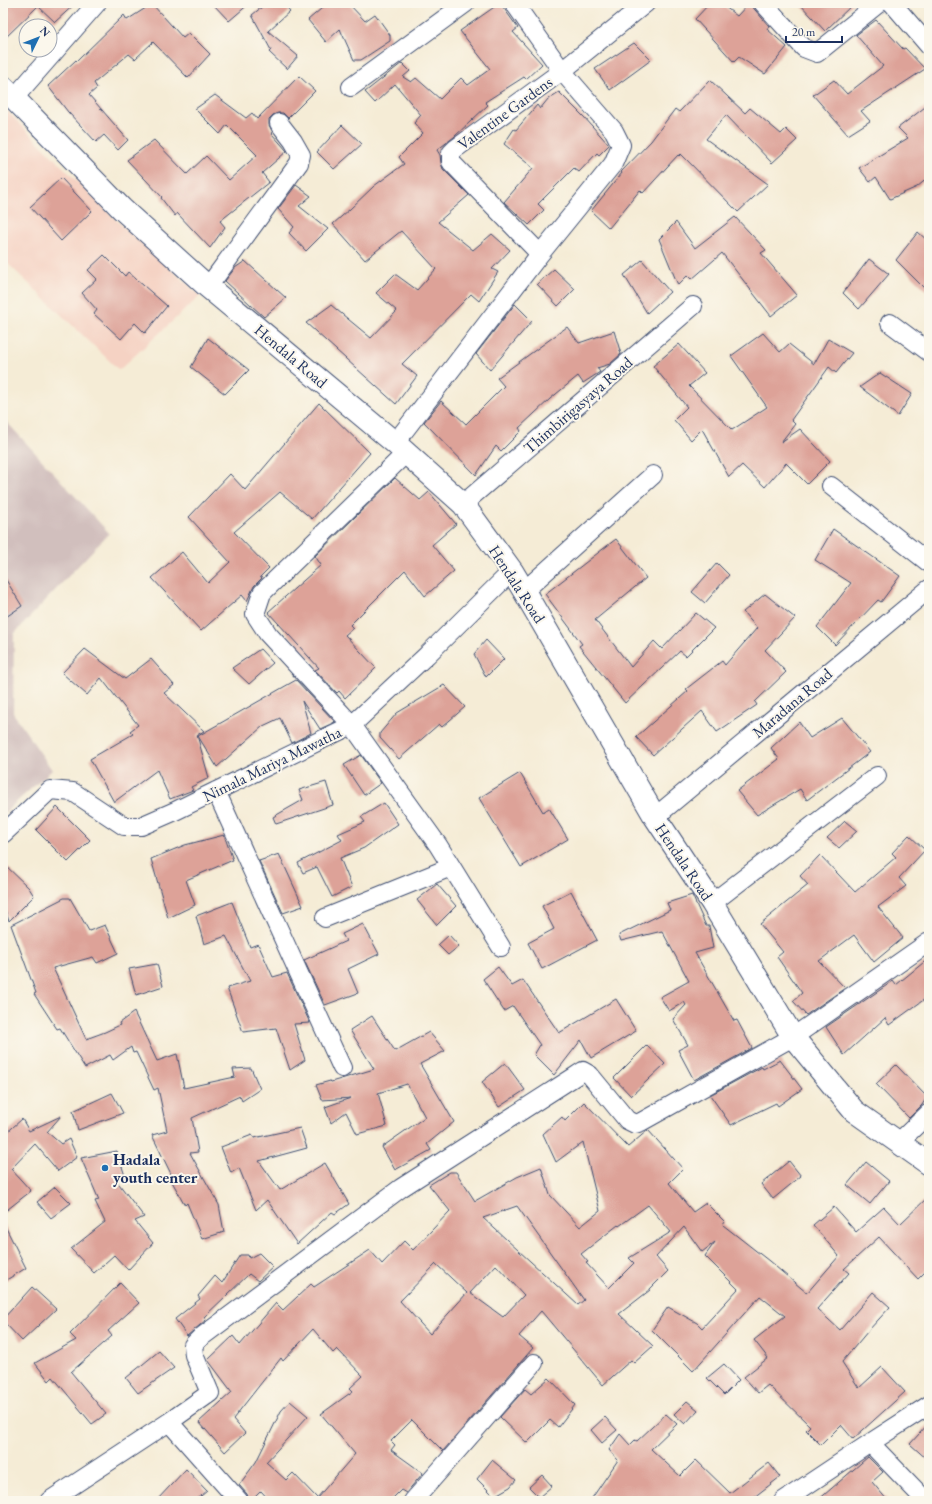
<svg xmlns="http://www.w3.org/2000/svg" width="932" height="1504" font-family="'EB Garamond',serif">
<style>
.built{fill:#f5d2c3}
.industrial{fill:#d1bfbd}
.building{fill:#dda298;fill-rule:evenodd}
.lines{fill:none;stroke-linecap:round;stroke-linejoin:round}
.street-casing{stroke:#3c4b70;stroke-width:20}
.primary-casing{stroke:#3c4b70;stroke-width:24}
.street{stroke:#fff;stroke-width:18}
.primary{stroke:#fff;stroke-width:22}
.poi-dot{fill:#1f6fb2;stroke:#fbf7ec;stroke-width:1.5}
.labels{text-anchor:middle;dominant-baseline:central;stroke-width:4;stroke-linejoin:round;paint-order:stroke}
.street-label{font-size:16px;fill:#1b2f5e;stroke:#fbf7ec}
.poi-label{font-size:16px;font-weight:bold;fill:#1b2f5e;stroke:#fbf7ec;text-anchor:start}
</style>
<rect width="100%" height="100%" fill="#fbf7ec"/>
<filter id="ink" filterUnits="userSpaceOnUse"><feTurbulence type="fractalNoise" baseFrequency=".025" numOctaves="2"/><feDisplacementMap in="SourceGraphic" scale="8" xChannelSelector="R" yChannelSelector="G"/><feConvolveMatrix kernelMatrix="1 2 1 2 8 2 1 2 1" color-interpolation-filters="sRGB"/></filter>
<filter id="wash" filterUnits="userSpaceOnUse"><feTurbulence type="fractalNoise" baseFrequency=".012" numOctaves="4" result="noise"/><feDisplacementMap in="SourceGraphic" scale="16" xChannelSelector="R" yChannelSelector="G"/><feGaussianBlur stdDeviation="0.9" result="paint"/><feColorMatrix in="noise" values="0 0 0 0 0 0 0 0 0 0 0 0 0 0 0 0 0 1.4 0 .05"/><feComposite in="paint" operator="in"/></filter>
<g filter="url(#wash)">
<rect width="100%" height="100%" fill="#f5ecd6"/>
<path class="built" d="M3 107 114 218 200 296 119 370 3 259Z"/>
<path class="industrial" d="M3 418 109 533 14 634 13 713 52 770 3 814Z"/>
<g id="blocks">
<path class="building" d="M3 3H76L55 22 38 6 3 40Z
M212 3H250L229 21Z
M267 3H283L290 11 268 31 298 56 287 69 269 52 271 50 252 15Z
M328 3H348L365 21 375 14 390 35V41L361 60H354L340 29 326 42 308 20Z
M500 3 518 28 513 32 542 64 526 79 524 77 485 102 488 105 454 137 437 150 440 155 441 163 443 169 469 195 438 222 473 250 492 234 510 250 492 269 498 272 479 301 471 294 402 364 417 376 396 404 306 323 331 305 371 338 397 311 376 293 395 274 417 290 436 269 401 231 365 260 333 224 350 209 374 186 404 164 399 157 423 133 414 123 421 115 395 84 375 103 365 92 402 63 410 71 403 77 411 82 416 78 440 99 461 78 468 85 490 69 460 31Z
M710 3H720L737 16 749 3 769 26 767 29 787 47 765 74 739 57 734 62 695 19Z
M799 3H854L825 31Z
M152 4 183 38 189 33 210 54 188 78 153 42 135 59 129 54 94 83 97 88 89 95 128 140 118 150 104 135 96 142 68 112 48 86 76 60 77 61 124 15 127 20Z
M876 20 903 49 905 48 925 69 861 111 870 121 848 135 813 95 834 80 847 94 883 66 856 35Z
M634 43 651 60 610 90 595 69Z
M299 76 315 91 288 118 283 113H278L273 115 269 119V125L273 133 272 134 287 151 262 173 269 182 220 221 225 227 210 248 177 213 175 216 161 198 162 197 127 160 154 140 187 174 206 156 229 180 257 155 227 125 220 134 195 109 215 95 246 118 252 113 257 119Z
M710 80 745 113 750 108 781 134 786 129 797 140 772 163 726 115 706 139 768 184 738 212 681 154 679 156 678 155 643 193 640 190 609 228 591 211 622 173 621 172 651 141 675 109 679 112Z
M559 92 584 117 609 145 599 155 597 153 579 172 574 168 538 204 544 210 529 225 504 202 533 168 504 144 514 129 516 130 537 105 540 109 548 99Z
M929 104V177L917 187 890 199 876 177 870 182 859 168 908 138 898 128Z
M342 125 362 144 334 169 317 152Z
M61 178 92 211 61 241 30 207Z
M296 185 311 196 299 206 328 229 306 251 289 233 294 227 278 209Z
M735 217 766 250 761 253 797 295 771 316 722 253 692 279 688 275 678 285 659 239 676 222 695 248Z
M918 232 929 242V293L896 260Z
M104 255 125 276 128 272 167 306 145 333 135 323 121 339 94 314 97 310 82 293 97 279 88 270Z
M869 259 889 274 859 309 843 293Z
M642 260 670 292 647 313 624 275Z
M245 261 286 298 264 317 225 281 235 268Z
M554 269 575 289 558 306 537 284Z
M515 304 532 321 490 370 476 354Z
M567 327 579 343 614 331 621 354 610 364 597 368 600 372 583 383 578 376 550 399 519 428 521 431 501 451 496 446 476 475 424 422 441 401 466 424 504 386 497 378Z
M763 333 780 352 789 344 814 364 828 339 852 353 836 373 829 367 791 420 795 424 781 442 800 429 830 461 807 484 786 463 765 487 742 465 729 477 702 429 691 440 674 420 687 407 653 366 679 344 705 373 689 386 732 430 767 407 731 356Z
M208 338 249 370 225 394 191 367Z
M880 373 912 394 898 416 860 387Z
M319 403 370 453 312 519 280 492 234 532 269 568 260 577 262 578 254 586 247 601 242 595 201 631 152 578 182 552 208 583 230 562 189 517 230 474 245 490Z
M395 478 420 500 429 492 456 524 432 545 454 571 425 596 405 570 350 625 353 628 345 635 376 668 345 698 339 691 337 693 315 670 319 668 268 612 321 565 315 556Z
M833 529 900 576 881 602 878 600 835 645 817 627 851 583 815 560Z
M616 539 646 578 595 620 631 667 654 641 662 649 696 613 714 628 686 656 680 651 625 703 579 646 582 644 545 594Z
M717 563 729 575 705 603 692 592Z
M3 575 22 606 3 619Z
M765 594 795 618 765 650 786 672 755 702 757 705 717 732 702 711 653 755 636 737 688 691 686 689 722 661 725 665 757 628 743 612Z
M486 640 504 659 486 677 474 654Z
M85 649 125 679 151 659 174 685 164 693 204 731 197 735 209 778 191 787 193 790 170 799 157 770 114 802 90 759 133 734 130 731 138 725 101 678 87 695 62 673Z
M260 649 273 663 249 684 232 668Z
M296 680 335 722 320 729 302 701 311 733 292 743 280 718 263 726 217 767 198 736Z
M444 685 465 707 442 727 439 724 399 759 380 738V733L397 713Z
M842 718 870 752 807 800 800 789 757 815 737 791 779 759 771 748 799 722 810 738Z
M361 755 381 783 364 795 344 765Z
M520 773 543 812 549 808 568 839 521 867 479 798Z
M326 782 333 805 276 824 273 817 303 800 299 790Z
M384 803 398 824 364 848 340 858 352 887 332 897 317 867 303 873 298 863 342 840 338 834 365 822 361 817Z
M57 807 90 840 68 862 36 830Z
M845 821 857 831 839 848 827 838Z
M224 835 233 860 186 880 195 905 168 918 151 859 185 845Z
M909 835 925 850 899 878 906 886 878 907 903 938 874 962 854 935 819 961 845 988 806 1015 793 1001 802 993 777 957 783 952 760 924 808 885 800 876 820 855 855 892 896 857 892 853Z
M279 854 303 906 283 913 259 861Z
M3 863 29 888 34 896 9 921 3 904Z
M437 884 456 906 437 925 417 900Z
M571 891 597 940 542 969 528 943 554 929 542 906Z
M692 895 706 926H709L713 948 695 953 734 1021 737 1020 752 1048 694 1080 678 1050 688 1045 673 1019 686 1005 684 1002 669 1011 660 997 689 981 662 931 621 941 619 935 670 910 667 903Z
M64 898H70L89 931 105 925 118 953 97 963 93 957 53 968 86 1039 105 1032 120 1025 119 1023 134 1012 157 1061 177 1054 184 1088 235 1077 233 1069 251 1068 260 1089 242 1101 240 1096 192 1118 198 1152 190 1153 219 1205 224 1232 202 1239 187 1203 185 1205 170 1178 172 1176 152 1135 167 1131 158 1088 154 1090 136 1052 133 1053 131 1047 113 1060 110 1055 85 1068 60 1028 57 1029 34 994 36 993 11 925Z
M232 902 250 947 258 944 273 977 287 973 310 1023 294 1024 305 1060 290 1070 276 1028 243 1032 227 988 250 981 226 936 204 944 196 916Z
M363 924 379 954 348 969 358 993 325 1005 304 960 346 941 342 934Z
M449 935 459 946 448 955 438 945Z
M929 958V996L889 1025 885 1018 844 1055 826 1027 893 981 896 985Z
M157 964 163 986 136 995 129 969Z
M498 967 512 986 523 980 559 1033 616 999 636 1031 591 1058 581 1040 554 1075 534 1055 540 1045 513 1006 504 1011 483 979Z
M372 1016 395 1051 429 1032 445 1051 420 1064 454 1122 427 1144 431 1150 395 1170 382 1147 425 1117 407 1084 378 1093 387 1126 357 1134 346 1112 331 1123 325 1107 351 1098 322 1100 316 1085 330 1081 331 1082 374 1069 350 1030Z
M647 1045 665 1064 631 1096 614 1078Z
M780 1060 802 1089 778 1106 776 1103 731 1125 710 1095 762 1067 763 1069Z
M505 1063 525 1090 499 1107 482 1082Z
M896 1065 927 1097 922 1105 909 1118 876 1084Z
M112 1093 123 1113 78 1130 73 1111Z
M584 1102 628 1147 648 1130 683 1169 669 1183 693 1212 706 1203 725 1222 723 1225 769 1261 807 1293 839 1256 813 1225 834 1207 856 1232 884 1207 900 1224 929 1196V1268L918 1279 879 1237 844 1269 849 1273 817 1309 840 1330 873 1292 890 1307 868 1331 842 1362 859 1388 882 1367 905 1392 853 1439 841 1425 821 1445 806 1430 810 1426 768 1385 758 1393 744 1377 768 1358 754 1340 785 1316 760 1296 693 1371 652 1330 668 1307 697 1323 702 1328 738 1289 705 1256 715 1242 702 1252 684 1227 656 1257 668 1271 650 1289V1290L619 1314 653 1346 634 1363 631 1360 603 1385 541 1311 519 1336 533 1348 443 1451 412 1420 391 1441 395 1445 391 1450 423 1473 406 1493 401 1490 390 1501H270L261 1491 251 1501H249L247 1494 239 1485 256 1462 281 1411 290 1401 308 1416 266 1462 286 1480 293 1473 317 1498 355 1454 321 1414 353 1391 350 1388 363 1376 337 1349 333 1353 313 1329 283 1361 281 1358 233 1419 245 1433 225 1452 199 1422 232 1392 208 1360 233 1336 240 1345 276 1303 283 1310 311 1284 314 1287 370 1250 382 1264 404 1241 413 1250 450 1211 429 1185 450 1172H456L475 1201 517 1177 541 1167 550 1195 580 1227 600 1211 583 1142 556 1162 543 1134 562 1117 565 1121ZM648 1205 671 1232 629 1258 634 1263 609 1288 586 1263 588 1262 581 1254 618 1225 619 1226ZM517 1206 584 1300 578 1305 483 1218ZM436 1264 467 1293 430 1334 400 1301ZM496 1265 524 1295 503 1317 470 1293Z
M61 1116 47 1132 61 1144 69 1139 77 1157 58 1171 35 1144 11 1169 31 1191 3 1213V1136L22 1119 29 1131Z
M300 1128 307 1148 259 1161 280 1190 325 1163 349 1204 335 1214 332 1212 297 1244 267 1200 256 1210 239 1168 231 1173 221 1147 252 1135 254 1138Z
M117 1151 125 1176 116 1180 144 1217 135 1221 153 1243 128 1270 114 1255 94 1273 71 1249 105 1222 95 1201 99 1200 81 1158Z
M789 1161 801 1176 773 1199 761 1184Z
M866 1162 889 1181 870 1204 847 1185Z
M55 1187 71 1203 51 1218 37 1202Z
M3 1222 26 1268 3 1282Z
M259 1253 273 1267 258 1281 249 1274 204 1317 206 1320 187 1336 175 1319 200 1299 198 1296 215 1276 222 1283 240 1255H248L249 1258Z
M120 1283 139 1303 108 1331 112 1336 71 1372 106 1414 92 1424 53 1377 49 1381 35 1363 76 1340 70 1334Z
M32 1287 56 1309 22 1341 3 1321V1319Z
M159 1351 174 1368 138 1393 126 1378Z
M724 1364 739 1380 724 1395 707 1378Z
M549 1378 575 1405 558 1427 550 1420 527 1443 500 1417 525 1389 531 1394Z
M687 1401 698 1410 685 1424 674 1414Z
M666 1414 677 1424 651 1449 680 1476 696 1460 730 1493 769 1463 780 1477 749 1501H590L618 1460 609 1450 620 1434 630 1445 635 1440 637 1441Z
M605 1417 617 1430 602 1443 591 1430Z
M929 1423V1461L910 1444Z
M868 1457 883 1472 872 1482 888 1501H817Z
M492 1460 516 1480 510 1487 494 1496 477 1479Z
M186 1469 207 1491 195 1501H156Z
M542 1475 552 1486 539 1497 529 1487Z"/>
</g>
</g>
<g filter="url(#ink)">
<use href="#blocks" fill-opacity="0" stroke="#3c4b70" stroke-width="1"/>
<g class="lines">
<g class="street-casing">
<path id="street" d="M514 3 562 71 614 131 621 145 613 164 540 254
M763 3 804 48 817 53 879 3
M892 3 929 46
M351 87 466 3
M14 98 97 3
M208 287 299 163 301 155 293 141 279 123
M890 323 929 352
M395 443 540 254 451 162V153L455 149 562 71 646 3
M406 453 262 593 255 614 268 634 352 725 438 845 501 947
M831 486 929 563
M463 504 693 306
M524 591 653 475
M216 791 342 1068
M655 817 929 589
M3 834 50 790 73 792 124 826H141L173 812 352 725 427 655 512 571
M712 903 877 776
M325 918 451 867
M899 1142 929 1113
M169 1422 239 1501
M870 1443 926 1501
M49 1501 169 1422 210 1393 194 1355 193 1345 200 1338 401 1188 574 1077 583 1071 590 1075 627 1120 635 1124 641 1122 793 1037 929 942
M413 1501 534 1363
M783 1501 870 1443 929 1405"/>
</g>
<g class="primary-casing">
<path id="primary" d="M3 87 122 209 208 287 395 443 463 504 512 571 524 591 655 817 712 903 793 1037 854 1111 929 1164"/>
</g>
<use href="#street" class="street"/>
<use href="#primary" class="primary"/>
</g>
</g>
<circle class="poi-dot" cx="105" cy="1168" r="4"/>
<g class="labels">
<g class="street-label">
<text transform="translate(505 113) rotate(-36)">Valentine Gardens</text>
<text transform="translate(291 356) rotate(40)">Hendala Road</text>
<text transform="translate(578 405) rotate(-41)">Thimbirigasyaya Road</text>
<text transform="translate(517 584) rotate(57)">Hendala Road</text>
<text transform="translate(792 703) rotate(-40)">Maradana Road</text>
<text transform="translate(272 764) rotate(-26)">Nimala Mariya Mawatha</text>
<text transform="translate(684 862) rotate(56)">Hendala Road</text>
</g>
<g class="poi-label">
<text x="113" y="1159">Hadala<tspan x="113" dy="18">youth center</tspan></text>
</g>
</g>
<rect width="932" height="1504" fill="none" stroke="#fbf7ec" stroke-width="16"/>
<g transform="translate(38 38) rotate(47)"><circle r="19" fill="#fbf7ec" stroke="#a1a7b3"/>
<path d="M0-3L7 15L0 10L-7 15Z" fill="#1f6fb2"/>
<text y="-6" font-size="11" font-weight="bold" text-anchor="middle" fill="#1b2f5e">N</text>
</g>
<path d="M786 36v6h56v-6" fill="none" stroke="#1b2f5e" stroke-width="2"/>
<text x="792" y="36" font-size="12" fill="#1b2f5e" stroke="#fbf7ec" stroke-width="3" paint-order="stroke">20 m</text>
</svg>
